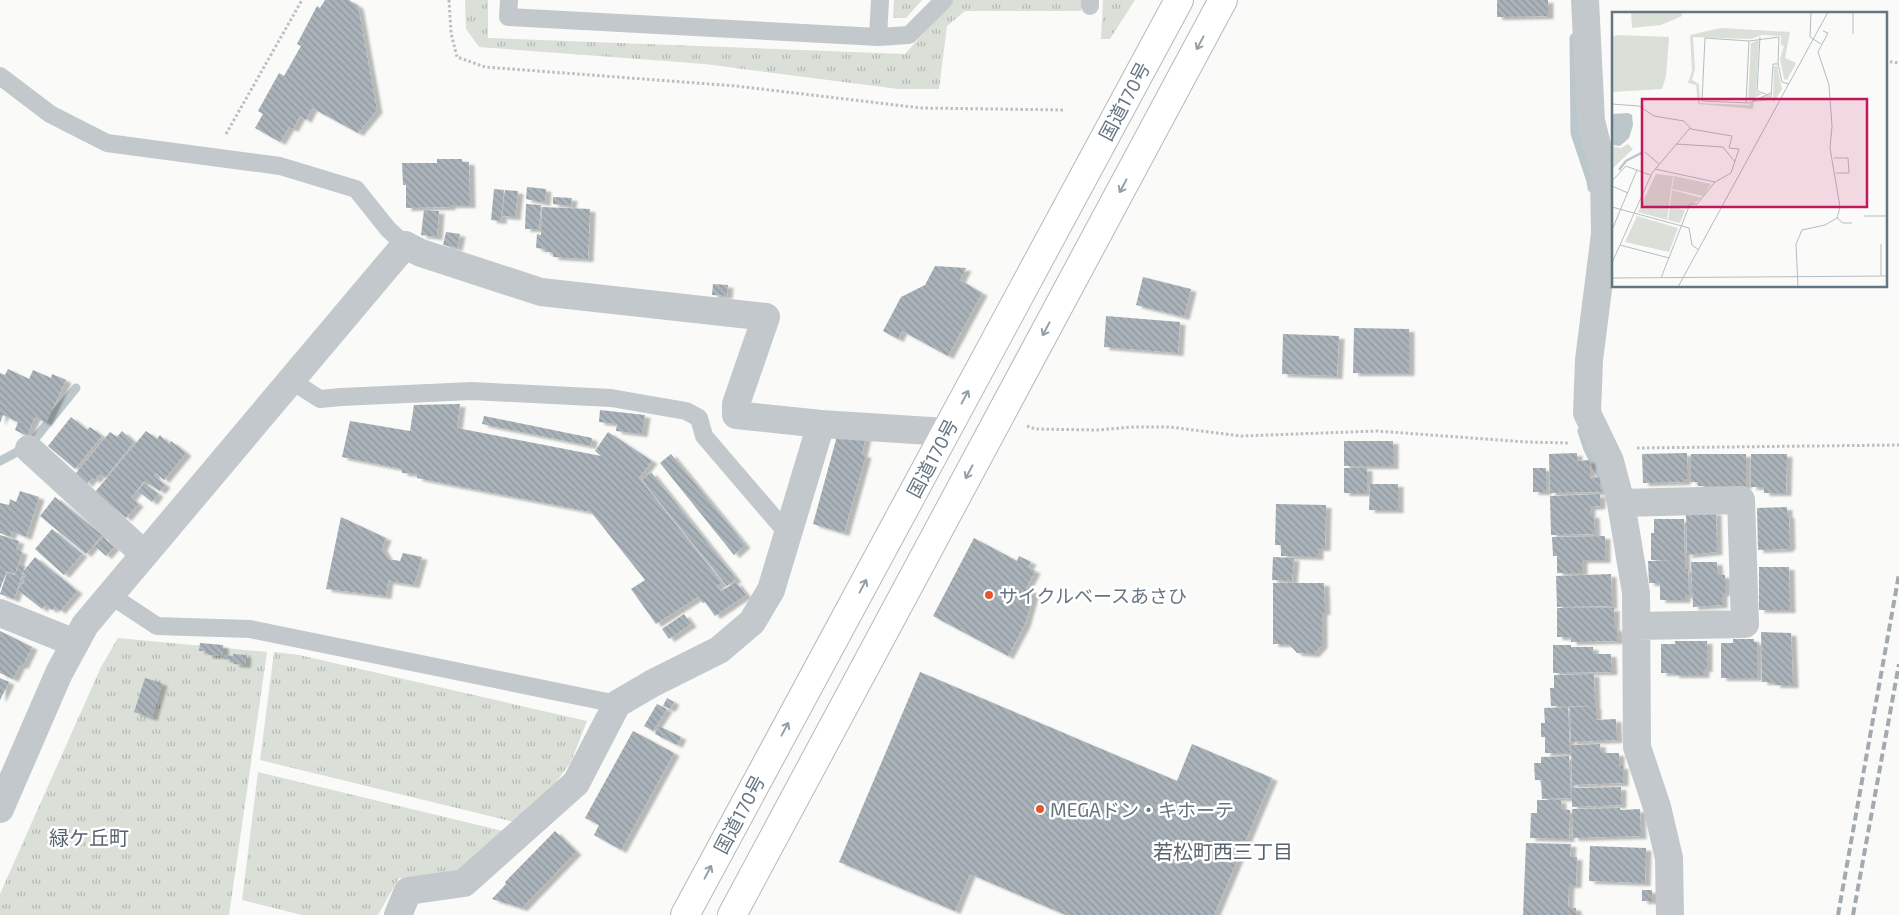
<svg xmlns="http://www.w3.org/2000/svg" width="1899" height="915" font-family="'Exo 2','Noto Sans JP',sans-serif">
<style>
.grass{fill:url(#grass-tufts)}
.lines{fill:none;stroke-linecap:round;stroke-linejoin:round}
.stream{stroke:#bbc7cb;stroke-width:9}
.building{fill:url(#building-back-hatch);filter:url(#shadow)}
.trunk-casing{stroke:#b4b9bd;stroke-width:30}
.path{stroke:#bbbfc2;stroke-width:3;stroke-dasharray:2.5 2.5;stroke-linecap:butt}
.service{stroke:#c3c8cc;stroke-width:18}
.minor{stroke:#c3c8cc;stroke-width:28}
.tertiary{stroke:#c3c8cc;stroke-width:28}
.trunk{stroke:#fff;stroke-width:28}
.rail{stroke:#a2aab0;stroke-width:4;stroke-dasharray:8 4;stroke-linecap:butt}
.oneway{stroke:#939fa8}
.poi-dot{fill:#e4572e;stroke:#fff;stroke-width:2}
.labels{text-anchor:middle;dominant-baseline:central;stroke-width:5;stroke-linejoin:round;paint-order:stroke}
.street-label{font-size:19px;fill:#657683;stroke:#fff}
.poi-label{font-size:19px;fill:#657683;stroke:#fff;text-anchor:start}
.neighbourhood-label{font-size:20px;fill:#57646e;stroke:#fff}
.inset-river{fill:none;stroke:#bbc7cb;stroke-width:2.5}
.inset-road{fill:none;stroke:#b5bdc2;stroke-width:1}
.view{fill:#c2185b;fill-opacity:0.15;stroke:#c2185b;stroke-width:2.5}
.inset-edge{fill:none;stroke:#657683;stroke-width:2.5}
</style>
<defs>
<pattern id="grass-tufts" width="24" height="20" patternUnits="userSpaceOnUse" patternTransform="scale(1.25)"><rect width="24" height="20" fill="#dadfd7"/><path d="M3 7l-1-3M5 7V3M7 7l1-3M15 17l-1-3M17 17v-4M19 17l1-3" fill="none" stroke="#b4b9b4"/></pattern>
<pattern id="building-back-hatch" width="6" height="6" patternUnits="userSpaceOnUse" patternTransform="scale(1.25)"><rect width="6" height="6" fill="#aab3b9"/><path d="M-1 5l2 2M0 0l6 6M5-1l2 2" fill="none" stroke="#8e969c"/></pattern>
<filter id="shadow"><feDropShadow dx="5.5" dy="3" stdDeviation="1" flood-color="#0004"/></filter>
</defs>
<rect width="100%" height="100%" fill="#fafaf8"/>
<path class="grass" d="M465 0H488V38L905 54 953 0H1081V11H965L947 26 939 89H898L705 64 479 47 466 29Z
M894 0H922L906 18H893Z
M1103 0H1135L1110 39H1101Z
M118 638 267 652 229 915H0V894L101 667Z
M274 652 299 655 587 721 571 762 550 790 518 823 260 760Z
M258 772 511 833 447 879 399 878 378 915H302L242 900Z"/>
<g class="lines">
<path class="stream" d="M1574 38 1575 133 1591 181 1592 188
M1582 431 1588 449 1602 477
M0 461 30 445 76 388"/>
</g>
<path class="building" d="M325 0H349L358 6 377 110 358 133 312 108 306 120 300 116 293 129 289 127 280 142 255 128 263 114 258 111 279 73 284 76 301 46 297 44 317 6 320 8Z
M1497 0H1548V16L1497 17Z
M437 159H462V162H469L470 205H450V207L406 208V185H403L402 163H437Z
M527 187 546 189 545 203 526 199Z
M494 189 504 190 501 221 491 220Z
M505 190 518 191 515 217 502 216Z
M553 197 572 198 571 206 553 204Z
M526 204 541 205 539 229H525Z
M542 207 590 209 588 259 553 257V252H545V249L536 248 537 234 541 235Z
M424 210 439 211 437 237 421 235Z
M446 232 460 234 457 248 443 245Z
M935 266 966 268 960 280 982 293 948 356 902 331 898 339 883 331 901 297 925 285Z
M1143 277 1191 289 1184 317 1136 305Z
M713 284 728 285 727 296 712 295Z
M1106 316 1180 322 1178 353 1104 347Z
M1354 328 1409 329V373H1353Z
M1283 334 1339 336 1337 376 1282 374Z
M8 369 29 379 33 370 51 378 52 374 66 380 46 423 35 417 27 436 15 430 18 422 3 415 0 423V373L5 375Z
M460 404 457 428 601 456 595 451 608 432 652 461 639 478 722 583 717 586 721 591 736 582 746 595 715 616 705 602 703 603 698 597 656 624 631 589 645 580 591 512 417 478V474L402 473V469L342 457 350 421 410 431 414 405Z
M600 410 645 415 642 434 616 431 617 424 599 422Z
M484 416 592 438 591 446 482 424Z
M71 417 87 430 90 427 102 436 75 469 48 446Z
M122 431 134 442 105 478 100 474 95 480 92 478 87 484 76 473 110 432 117 437Z
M146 431 157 439 160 435 169 444 171 441 186 453 164 480 156 473 154 476 165 485 160 491 144 481 131 498 138 504 126 518 95 492Z
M837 436H866L862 454 866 455 844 533 813 524Z
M1344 441H1393V466H1344Z
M1577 453V461L1590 460V478L1600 477 1601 492 1550 493 1549 454Z
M1687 453 1688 479H1685V482L1643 483 1642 454Z
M671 454 745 545 734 555 660 463Z
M1691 454H1746V486H1698V482H1691Z
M1751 454H1787L1786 493H1764V487H1751Z
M1344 468H1367V493H1344Z
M1533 468H1546V492H1533Z
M651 472 736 579 727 586 642 480Z
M144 483 158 494 152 502 138 491Z
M1370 484H1398V510H1369Z
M20 491 39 497 26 537 12 531 10 537 0 533V503L9 505 10 499 16 502Z
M1600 494V506L1590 507V515H1594L1595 534 1551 535 1550 496Z
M55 497 102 535 86 554 40 516Z
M1276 504 1326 505 1325 548H1318V557L1281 556V545H1275Z
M1787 507V515H1789L1790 547H1788V549L1758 550 1757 508Z
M1716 512 1717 552 1687 555 1686 513Z
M341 517 386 538 382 548 388 559 400 561 403 553 422 557 414 585 388 581 386 596 326 589Z
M1654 519H1684L1685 569H1688L1689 595H1685V600H1660V583H1649L1648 561H1673L1651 560V533H1654Z
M52 529 82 554 64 575 35 549Z
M0 535 19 541 16 549 22 552 15 574 7 571 0 589Z
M1605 536V560H1582V573H1557V556H1553L1552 537Z
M103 537 114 547 106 556 95 546Z
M974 538 1017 561 1019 556 1031 562 1028 567 1035 571 1026 588 1034 592 1025 624 1008 656 933 616Z
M35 557 77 591 60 611 55 607 52 610 45 605 42 609 18 590 25 580 23 579 26 575 23 572Z
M1273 557 1294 558 1292 581 1272 580Z
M1691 562H1717L1718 575H1725V593H1722V605L1693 607Z
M19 564 25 566 14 599 0 594 7 573 15 575Z
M1759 567H1789L1790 610H1759Z
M1611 574 1612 606 1557 607 1556 576Z
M1273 583H1324L1325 612H1322V645L1314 654 1297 653 1289 644H1273Z
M1557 608H1614V628H1617L1618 641 1571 642V637H1557Z
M684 614 691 624 669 639 662 629Z
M0 631 32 647 23 666 20 665 13 679 0 673Z
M1761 632 1791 633 1793 685H1775V682H1762Z
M1733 639H1754V642H1757V678H1721V643H1733Z
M1675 641H1707V669H1704V675H1674V673H1661V644H1675Z
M200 643 223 645V656L208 655V651H199Z
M1553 645H1571V647H1593V654H1611L1612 672 1553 673Z
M233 654 246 655 245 665 234 664V660L224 659V655L233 656Z
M920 672 1177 781 1192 744 1272 778 1214 915H1066L970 874 955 911 839 862Z
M1594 674 1595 706H1551L1550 688H1554V675Z
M0 678 9 682 0 700Z
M145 678 162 683 152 718 134 712Z
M667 698 674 702 670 709 663 706Z
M657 704 667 709 653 731 644 726Z
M1596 706V720L1616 719 1617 740 1571 742 1570 707Z
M1568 707 1570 753H1545V737H1541V723H1545L1544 708Z
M659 726 681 737 677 745 655 734Z
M633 731 674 753 621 850 594 835 599 825 585 818Z
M1600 744 1601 753H1619V766H1623V783L1572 785 1571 745Z
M1569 756 1571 798 1542 799 1541 780H1535L1534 763H1541V757Z
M1621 787V805L1572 807V788Z
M1537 800H1561V809L1570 810 1569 839 1530 838 1531 813H1537Z
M1620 808V810L1640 809 1641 836 1573 838 1572 809Z
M555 831 576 852 522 908 492 899 506 884 505 882Z
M1526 843 1571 844 1570 857H1577L1576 885H1569L1568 907 1576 908V915H1523Z
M1590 846 1646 848 1645 883 1589 881Z
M1642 890H1652V901H1642Z"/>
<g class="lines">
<g class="trunk-casing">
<path id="trunk" d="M685 915 1179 0
M732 915 1223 0"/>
</g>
<path class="path" d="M449 0 451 33 457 57 485 67 736 86 921 108 1065 110
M1885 61 1899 63
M226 134 302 0
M1027 426 1035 429 1098 430 1133 427H1170L1241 436 1377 431 1526 442 1569 443
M1637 448 1899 445"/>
<path class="service" d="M509 0 508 17 878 37 909 35 944 0
M1090 6V0
M878 37 880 0
M0 76 50 114 107 143 280 166 356 189 388 229 405 245
M290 380 320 399 341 397 472 391 611 398 686 411 699 418 704 436 788 534
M110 595 157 626 250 629 617 704"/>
<path class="minor" d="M1585 0 1591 121 1604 173 1605 234 1589 360 1587 413 1610 461 1621 503 1636 593 1637 747 1657 807 1669 858 1670 915
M821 424 946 432
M29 449 144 554
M1621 503 1741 500 1745 624 1637 626
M0 613 75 643
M398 915 408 891 464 883 576 783 617 704 653 683 719 650 752 622 771 590 821 424 736 415V404L766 317 541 292 421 253 405 245"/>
<path class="tertiary" d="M0 809 59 673 85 625 405 245"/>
<use href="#trunk" class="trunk"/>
<path class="rail" d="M1838 915 1899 574
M1853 915 1899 664"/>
</g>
<defs><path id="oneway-shaft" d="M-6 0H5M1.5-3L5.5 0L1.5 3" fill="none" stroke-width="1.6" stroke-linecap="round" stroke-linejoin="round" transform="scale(1.25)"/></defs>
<g class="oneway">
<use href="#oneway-shaft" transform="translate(1200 43) rotate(118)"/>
<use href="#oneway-shaft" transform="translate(1123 186) rotate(118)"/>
<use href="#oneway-shaft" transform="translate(1046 329) rotate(118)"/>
<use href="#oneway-shaft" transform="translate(965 397) rotate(-62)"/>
<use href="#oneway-shaft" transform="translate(969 472) rotate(118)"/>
<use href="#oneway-shaft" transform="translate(863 586) rotate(-62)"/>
<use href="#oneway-shaft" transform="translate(785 729) rotate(-62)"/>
<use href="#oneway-shaft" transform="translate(708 872) rotate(-62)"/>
</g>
<g class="poi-dot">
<circle cx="989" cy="595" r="5"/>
<circle cx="1040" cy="809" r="5"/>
</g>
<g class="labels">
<g class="street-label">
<text transform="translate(1124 101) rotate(-62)">国道170号</text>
<text transform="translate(932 458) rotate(-62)">国道170号</text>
<text transform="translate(739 814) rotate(-62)">国道170号</text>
</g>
<g class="poi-label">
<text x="999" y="595">サイクルベースあさひ</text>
<text x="1050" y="809">MEGAドン・キホーテ</text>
</g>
<g class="neighbourhood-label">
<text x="89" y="837">緑ケ丘町</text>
<text x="1223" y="851">若松町西三丁目</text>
</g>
</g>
<g transform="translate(1612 12)">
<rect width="275" height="275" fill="#fafaf8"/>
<path d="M109 16 178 20 173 46 184 51 175 68 172 67 168 47 172 34 169 33V24L150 23 139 27 81 25 83 57 80 68 87 72 88 91 137 93 142 87 158 82V88L142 90 141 97 86 92 84 73 76 71 80 59 78 23ZM147 28 144 80 150 82 136 89 139 31ZM162 54H165L170 77 161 91ZM44 162 61 164 55 208 26 200ZM62 164 99 172 91 184 60 177ZM60 178 90 186 74 197 58 194ZM58 194 73 198 68 211 56 208ZM25 204 66 216 57 240 13 230Z" fill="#dadfd7"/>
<path d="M19 0H69L70 4 49 13 20 16ZM16 132 21 137 0 157V134L9 136Z" fill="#dadfd7"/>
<path d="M4 23 57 25 54 64 50 77 0 80V26Z" fill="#dadfd7"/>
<path d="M16 101 20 103 21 113 17 126 8 134 0 133V102Z" fill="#bbc7cb"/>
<path class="inset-river" d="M7 158 14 149 31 140"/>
<path class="inset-road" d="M199 0 198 25 209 32M241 22V0M148 25 145 79 154 82M137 29 93 26 90 89 137 91 159 81M159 87 161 52H166M134 91 137 29 167 25 166 52 170 70 177 72M0 92 27 94 42 104 72 109 79 117 120 124 117 136 127 137 119 161 103 170 85 192H78L49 266M64 132 111 135 123 150M33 140 47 152M222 146H236L237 161H224M43 157 103 170M0 169 14 154 38 163M0 174 16 181M0 195 77 216 80 233 87 238M252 204H275M225 206 231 211H240M0 218 25 158M8 233 57 246M0 251 40 161 78 116M269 264V232M0 266 275 264M66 275 216 0M186 275 184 232 190 218 213 213 225 206 228 195 218 136 220 114 217 73 206 40 216 21 211 19"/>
<path class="view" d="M30 87H255V195H30Z"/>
<rect width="275" height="275" class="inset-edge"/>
</g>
</svg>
